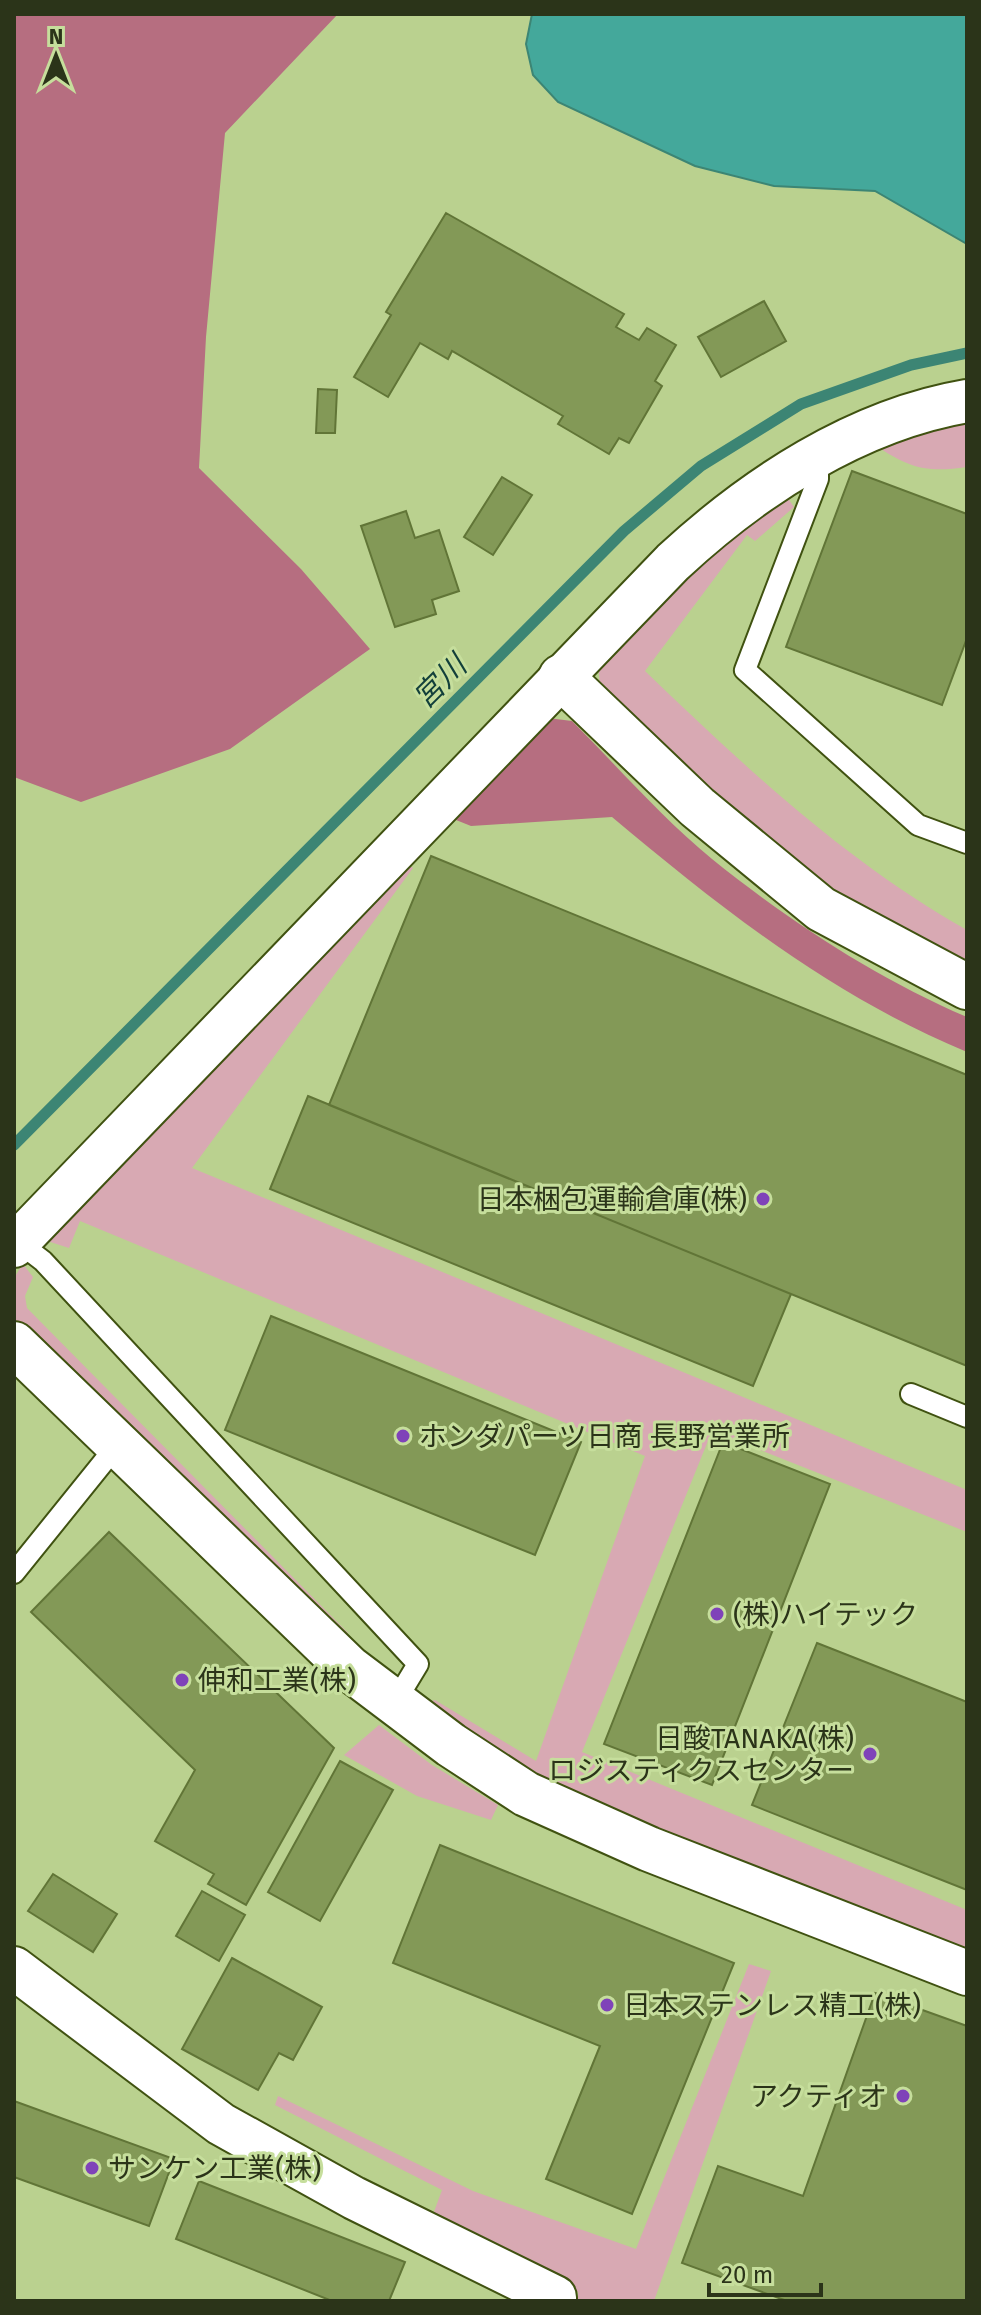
<svg xmlns="http://www.w3.org/2000/svg" width="981" height="2315" font-family="'Fira Sans','Noto Sans JP',sans-serif">
<style>
.green{fill:#d8a9b3}
.forest{fill:#b66e80}
.water{fill:#44a89b;stroke:#3c8574;stroke-width:2}
.lines{fill:none;stroke-linecap:round;stroke-linejoin:round}
.stream{stroke:#3c8574;stroke-width:11}
.building{fill:#839957;stroke:#617537;stroke-width:2}
.lane-casing{stroke:#405211;stroke-width:24}
.street-casing{stroke:#405211;stroke-width:46}
.secondary-casing{stroke:#405211;stroke-width:48}
.lane{stroke:#fff;stroke-width:20}
.street{stroke:#fff;stroke-width:42}
.secondary{stroke:#fff;stroke-width:44}
.poi-dot{fill:#7f43b9;stroke:#c6de9c;stroke-width:3}
.labels{text-anchor:middle;dominant-baseline:central;stroke-width:6;stroke-linejoin:round;paint-order:stroke}
.poi-label{font-size:28px;fill:#2b3419;stroke:#c6de9c;text-anchor:start}
.water-label{font-size:30px;font-style:italic;fill:#123f3a;stroke:#c6de9c}
</style>
<rect width="100%" height="100%" fill="#bad18f"/>
<path class="green" d="M967 422V467C926 473 909 468 875 445L913 433Z
M784 493 794 507 755 541 747 535 645 671C746 768 845 861 967 930V966C826 901 710 794 600 687L598 661 722 538Z
M406 864 413 868 192 1168 967 1490V1532L712 1431 582 1752 967 1910V1948L616 1812 530 1772 430 1708 429 1702 435 1700 536 1761 645 1456 80 1221 69 1248 41 1239Z
M23 1264 33 1277 25 1296 27 1308 348 1633 346 1637 14 1331V1278Z
M379 1725 432 1765 498 1805 491 1820 417 1796 344 1755Z
M749 1964 771 1971 654 2301H578V2292L431 2220 442 2190 275 2105 278 2096 473 2191 636 2249Z"/>
<path class="forest" d="M14 14H338L225 133 206 337 199 468 301 569 370 649 230 749 81 802 14 777Z
M548 718 572 721C618 767 662 818 712 859 789 921 876 978 967 1017V1052C832 996 723 910 612 817L471 826 451 818Z"/>
<path class="water" d="M532 14H967V244L875 191 774 186 695 166 558 102 533 75 526 44Z"/>
<g class="lines">
<path class="stream" d="M14 1145 624 531 701 466 801 404 911 365 967 353"/>
</g>
<path class="building" d="M446 213 624 314 616 327 639 340 647 328 676 345 655 381 662 386 629 443 619 438 609 454 558 424 563 416 452 351 448 359 420 343 388 397 354 377 391 315 386 312Z
M764 301 786 341 721 377 698 337Z
M318 389 337 390 335 433H316Z
M852 471 967 514V638L942 705 786 647Z
M502 477 532 495 493 555 464 537Z
M406 511 415 538 439 530 459 591 432 600 436 614 395 627 361 526Z
M431 856 967 1075V1366L329 1105Z
M308 1096 791 1294 753 1386 270 1189Z
M271 1316 581 1442 535 1555 225 1430Z
M723 1442 830 1484 712 1785 604 1744Z
M109 1532 334 1748 246 1905 208 1884 214 1874 155 1841 195 1770 31 1612Z
M817 1643 967 1702V1890L752 1805Z
M340 1761 393 1790 320 1921 268 1892Z
M440 1845 734 1963 632 2214 546 2179 600 2046 393 1963Z
M53 1874 117 1914 93 1952 28 1911Z
M202 1891 245 1915 219 1961 176 1936Z
M232 1958 322 2007 293 2060 279 2053 258 2090 182 2049Z
M875 1993 967 2026V2301H787L682 2263 718 2166 803 2196Z
M14 2101 174 2159 149 2226 14 2177Z
M199 2181 405 2262 389 2301H332L176 2239Z"/>
<g class="lines">
<g class="lane-casing">
<path id="lane" d="M818 456V479L745 670 918 825 967 843
M17 1241 43 1261 418 1664 395 1702
M911 1394 967 1417
M14 1573 118 1444"/>
</g>
<g class="street-casing">
<path id="street" d="M14 1246 673 562C754 487 856 420 967 401
M14 1968 221 2124 354 2198 555 2297V2301"/>
</g>
<g class="secondary-casing">
<path id="secondary" d="M561 677 697 807 821 909 967 987
M14 1344 349 1668 451 1745 526 1794 649 1849 967 1973"/>
</g>
<use href="#lane" class="lane"/>
<use href="#street" class="street"/>
<use href="#secondary" class="secondary"/>
</g>
<g class="poi-dot">
<circle cx="763" cy="1199" r="8"/>
<circle cx="403" cy="1436" r="8"/>
<circle cx="717" cy="1614" r="8"/>
<circle cx="182" cy="1680" r="8"/>
<circle cx="870" cy="1754" r="8"/>
<circle cx="607" cy="2005" r="8"/>
<circle cx="903" cy="2096" r="8"/>
<circle cx="92" cy="2168" r="8"/>
</g>
<g class="labels">
<g class="poi-label">
<text x="747" y="1199" text-anchor="end">日本梱包運輸倉庫(株)</text>
<text x="419" y="1436">ホンダパーツ日商 長野営業所</text>
<text x="733" y="1614">(株)ハイテック</text>
<text x="198" y="1680">伸和工業(株)</text>
<text x="854" y="1738" text-anchor="end">日酸TANAKA(株)<tspan x="854" dy="32">ロジスティクスセンター</tspan></text>
<text x="623" y="2005">日本ステンレス精工(株)</text>
<text x="887" y="2096" text-anchor="end">アクティオ</text>
<text x="108" y="2168">サンケン工業(株)</text>
</g>
<g class="water-label">
<text transform="translate(440 682) rotate(-45)">宮川</text>
</g>
</g>
<rect width="981" height="2315" fill="none" stroke="#2b3419" stroke-width="32"/>
<g transform="translate(56 56)" stroke="#c6de9c" stroke-width="6" paint-order="stroke">
<path d="M0-6L14 30L0 20L-14 30Z" fill="#2b3419"/>
<text y="-12" font-size="22" font-weight="bold" text-anchor="middle" fill="#2b3419">N</text>
</g>
<path d="M709 2283v12h112v-12" fill="none" stroke="#2b3419" stroke-width="4"/>
<text x="721" y="2283" font-size="24" fill="#2b3419" stroke="#c6de9c" stroke-width="6" paint-order="stroke">20 m</text>
</svg>
